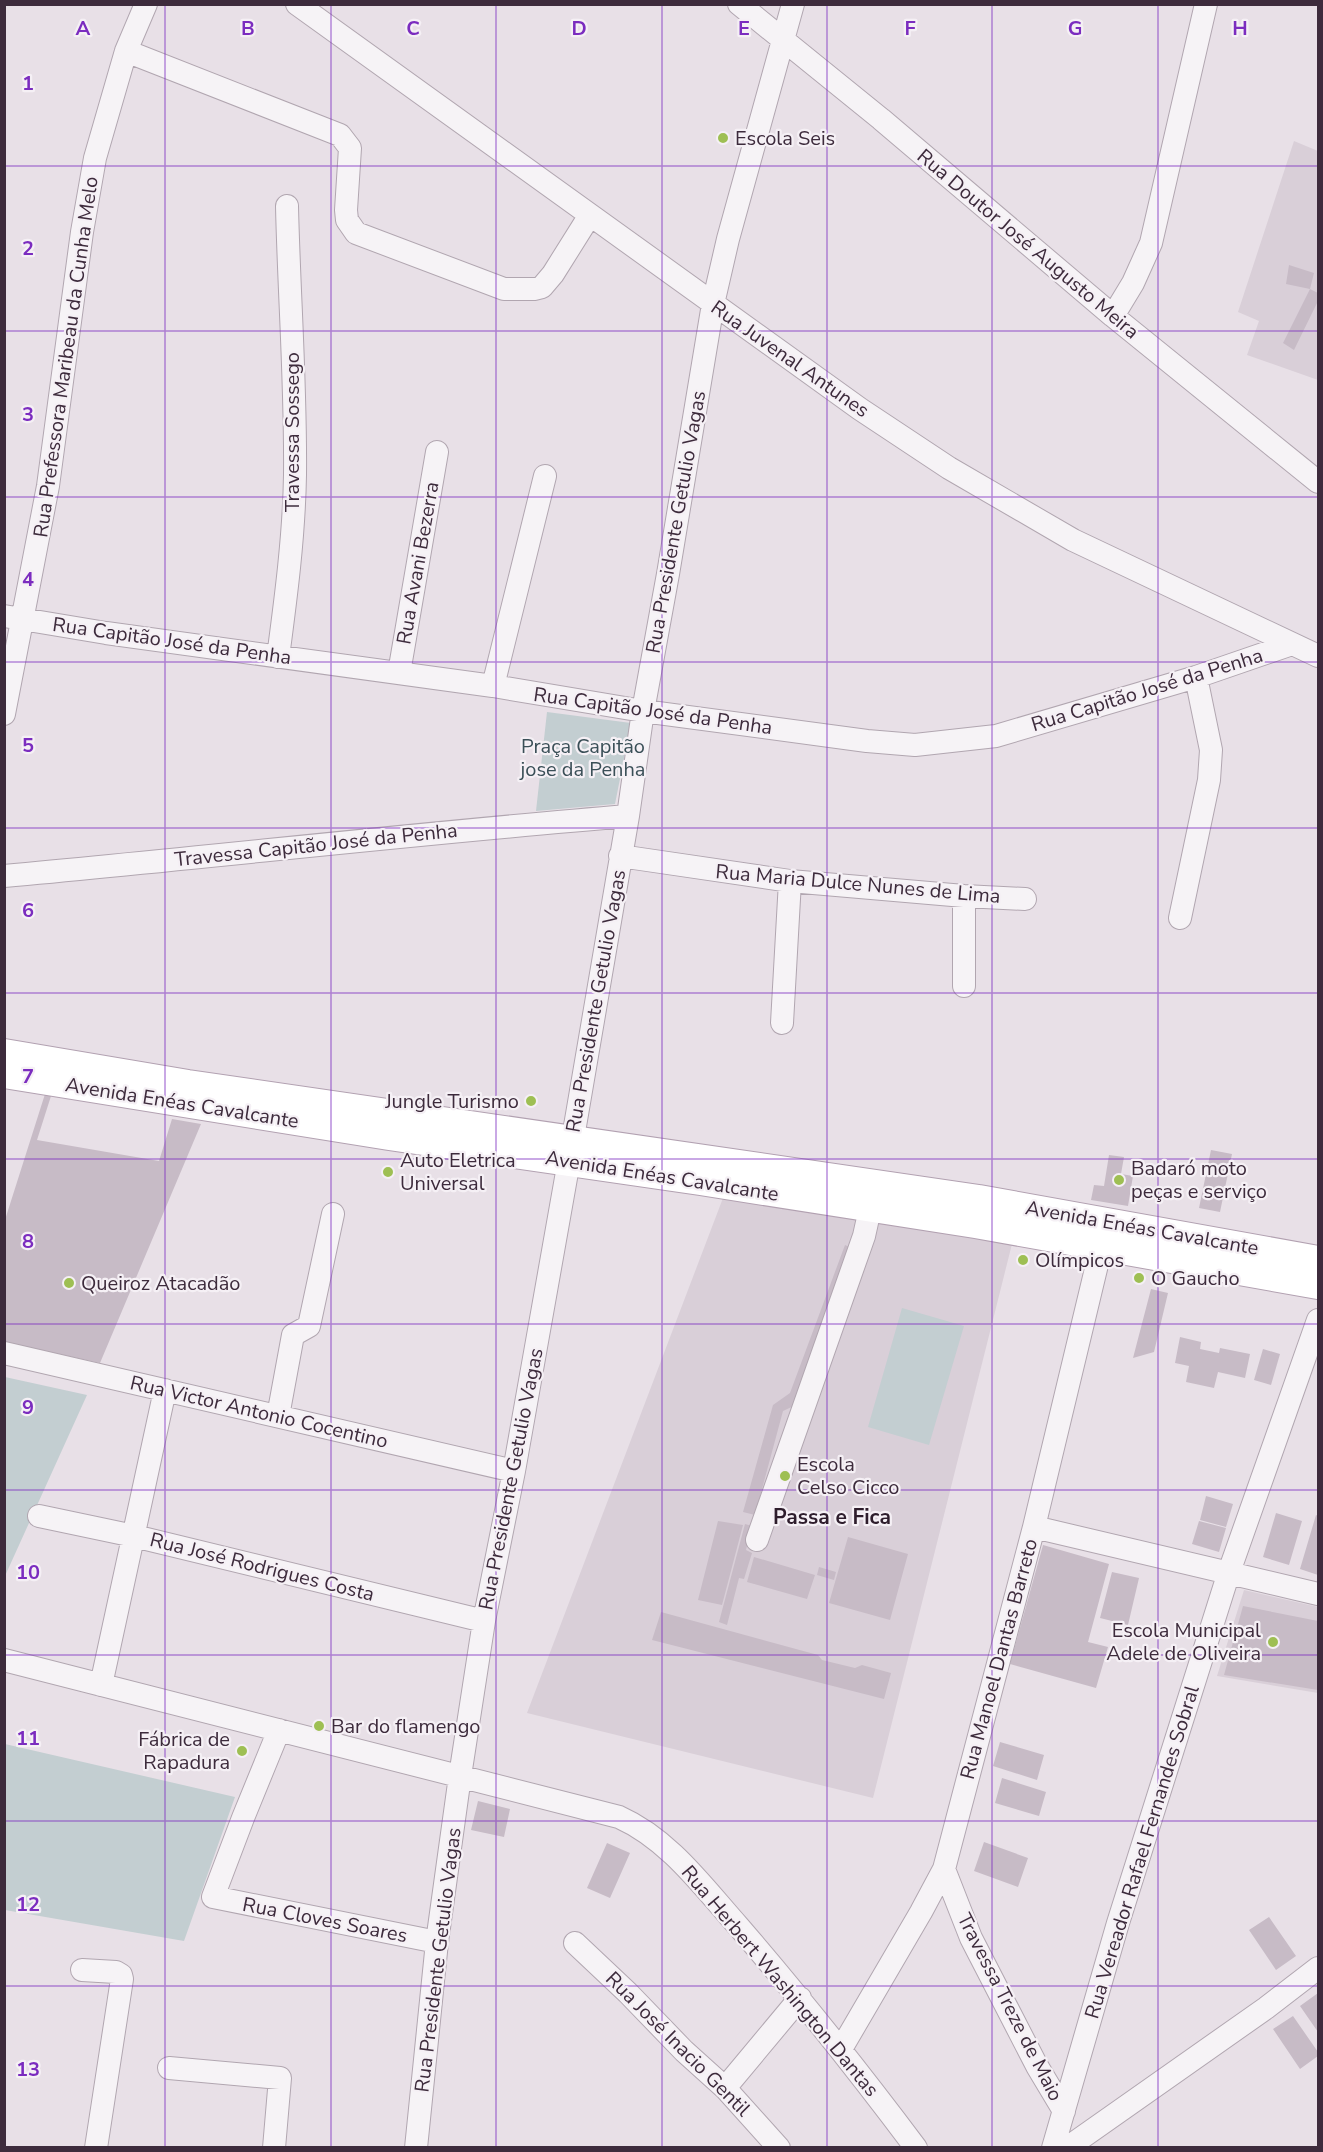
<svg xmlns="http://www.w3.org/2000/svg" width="1323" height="2152" font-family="'Nunito Sans',sans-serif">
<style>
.built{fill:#d9cfd8}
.green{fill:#c3ced1}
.building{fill:#c7bbc6}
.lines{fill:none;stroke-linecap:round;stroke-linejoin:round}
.minor-casing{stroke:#b1a6b0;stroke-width:24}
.major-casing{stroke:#b2a1b1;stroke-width:30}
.minor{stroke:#f6f3f6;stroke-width:22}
.major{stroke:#fff;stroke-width:28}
.grid{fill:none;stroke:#7b2cbf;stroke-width:1.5;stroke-opacity:0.55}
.poi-dot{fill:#9ebf53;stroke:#f5f0f5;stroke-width:2}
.labels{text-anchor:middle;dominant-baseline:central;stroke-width:4.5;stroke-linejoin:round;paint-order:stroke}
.poi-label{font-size:20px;fill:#3d2b3c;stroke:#f5f0f5;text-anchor:start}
.street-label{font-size:20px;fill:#3d2b3c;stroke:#f5f0f5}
.park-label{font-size:20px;fill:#3a4f57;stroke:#f5f0f5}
.neighbourhood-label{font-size:21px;font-weight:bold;fill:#2e1d2c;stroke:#f5f0f5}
.grid-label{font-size:20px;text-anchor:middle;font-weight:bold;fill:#7b2cbf;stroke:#f5f0f5;stroke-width:4.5;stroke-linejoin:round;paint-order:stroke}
</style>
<rect width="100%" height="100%" fill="#e8e0e7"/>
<path class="built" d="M1294 141 1318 151V380L1247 355 1259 321 1238 312Z
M723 1198 1013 1240 873 1798 527 1713Z
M1244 1590 1318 1607V1693L1217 1676Z"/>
<path class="green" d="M547 712 631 723 615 804 536 811Z
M902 1308 964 1326 929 1445 868 1427Z
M5 1377 87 1395 5 1576Z
M5 1744 235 1797 184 1941 5 1910Z"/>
<path class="building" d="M1289 265 1314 273 1310 289 1286 284Z
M1310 289 1318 293V301L1294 350 1283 343Z
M45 1094 51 1096 37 1140 159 1161 172 1119 201 1124 100 1363 4 1342V1223Z
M1211 1150 1232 1154 1220 1212 1199 1208Z
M1109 1155 1124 1157 1121 1174 1133 1176 1128 1206 1091 1200 1094 1185 1104 1186Z
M845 1245 854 1249 798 1404 783 1411 755 1515 743 1512 773 1405 790 1393Z
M1151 1289 1168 1293 1154 1352 1133 1358Z
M1180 1337 1201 1342 1200 1349 1219 1353 1220 1348 1250 1354 1245 1378 1218 1372 1214 1388 1186 1382 1189 1366 1175 1363Z
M1263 1349 1280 1354 1271 1385 1254 1380Z
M1206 1496 1233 1504 1226 1527 1200 1520Z
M1276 1513 1302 1521 1289 1565 1263 1557Z
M1316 1515 1318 1516V1575L1300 1569Z
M718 1521 743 1525 722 1605 698 1600Z
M1199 1521 1226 1528 1219 1552 1192 1544Z
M745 1524 752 1526 746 1550 752 1553 744 1579 739 1578 727 1625 719 1622Z
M848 1537 908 1554 890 1620 829 1603Z
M1043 1545 1109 1564 1088 1642 1108 1647 1096 1688 1010 1664Z
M754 1557 815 1575 807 1599 747 1582Z
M819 1567 836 1572 834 1580 817 1575Z
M1112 1572 1139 1578 1128 1625 1100 1618Z
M1243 1606 1318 1621V1690L1224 1675Z
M661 1612 818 1655 822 1660 855 1668 862 1665 891 1673 884 1699 652 1640Z
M1000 1742 1044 1755 1037 1780 993 1766Z
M1002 1778 1046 1792 1039 1816 995 1803Z
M478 1801 510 1809 504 1837 471 1830Z
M984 1842 1028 1858 1018 1887 974 1871Z
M607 1843 630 1853 610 1898 587 1888Z
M1269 1917 1296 1956 1276 1970 1249 1930Z
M1318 1993V2032L1300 2006Z
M1293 2016 1318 2052V2056L1300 2069 1273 2029Z"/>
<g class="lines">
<g class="minor-casing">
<path id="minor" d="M297 4 860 409 949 468 1073 540 1318 656
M739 4 881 119 1113 316 1318 482
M126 51 340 135 350 148 346 210 347 220 356 233 504 289H534L542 287 553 274 590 215
M1113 316 1133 283 1151 243 1206 4
M4 616 106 633 493 686 643 711 867 741 915 745 996 736 1196 677 1292 644
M278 657C286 597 294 536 295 475 296 385 289 295 287 206
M399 673 437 452
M493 686 545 476
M4 714 48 486 82 232 95 158 126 51 146 4
M620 856 790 881 964 896 1025 899
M4 876C212 857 420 833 628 816
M964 896V986
M1180 918 1209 780 1211 750 1196 677
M782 1023 790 881
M4 1353 514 1471
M278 1416 293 1335 309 1326 333 1214
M39 1516 134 1536 484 1621
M1034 1527 1318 1594
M757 1540 864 1236 870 1209
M4 1660 619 1817C670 1840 703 1887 739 1927 801 1999 859 2072 916 2148
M101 1685 165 1390
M279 1730 243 1818 213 1897 437 1942
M944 1869 971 1938 1037 2066 1064 2111
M575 1943 628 1993 684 2051 725 2088 779 2148
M82 1970 116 1972 121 1975 122 1979 96 2148
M841 2049 921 1912 944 1869 1034 1527 1101 1248
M169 2068 280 2078 274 2148
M725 2088 800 1998
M416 2148 437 1942 460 1776 484 1621 514 1471 569 1161 628 816 643 711 668 574 713 304 728 239 793 4
M1053 2148 1118 1923 1229 1572 1318 1320
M1067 2148 1266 2008 1318 1968"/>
</g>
<g class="major-casing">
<path id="major" d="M4 1053 188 1084 979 1199 1318 1260
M4 1074 389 1136 700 1181 975 1224 1318 1285"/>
</g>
<use href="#minor" class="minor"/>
<use href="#major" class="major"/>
</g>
<path class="grid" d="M165 4V2148M331 4V2148M496 4V2148M662 4V2148M827 4V2148M992 4V2148M1158 4V2148M4 166H1318M4 331H1318M4 497H1318M4 662H1318M4 828H1318M4 993H1318M4 1159H1318M4 1324H1318M4 1490H1318M4 1655H1318M4 1821H1318M4 1986H1318"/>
<g class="poi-dot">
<circle cx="723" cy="138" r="6"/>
<circle cx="531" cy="1101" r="6"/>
<circle cx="388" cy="1172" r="6"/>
<circle cx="1119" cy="1180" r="6"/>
<circle cx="1023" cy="1260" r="6"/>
<circle cx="1139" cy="1278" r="6"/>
<circle cx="69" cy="1283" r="6"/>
<circle cx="785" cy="1476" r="6"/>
<circle cx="1273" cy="1642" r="6"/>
<circle cx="319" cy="1726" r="6"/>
<circle cx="242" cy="1751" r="6"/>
</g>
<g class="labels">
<g class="poi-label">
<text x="735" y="138">Escola Seis</text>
<text x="519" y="1101" text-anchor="end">Jungle Turismo</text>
<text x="400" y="1160">Auto Eletrica<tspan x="400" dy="23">Universal</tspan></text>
<text x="1131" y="1168">Badaró moto<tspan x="1131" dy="23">peças e serviço</tspan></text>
<text x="1035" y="1260">Olímpicos</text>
<text x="1151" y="1278">O Gaucho</text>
<text x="81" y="1283">Queiroz Atacadão</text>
<text x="797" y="1464">Escola<tspan x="797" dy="23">Celso Cicco</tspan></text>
<text x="1261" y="1630" text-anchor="end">Escola Municipal<tspan x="1261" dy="23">Adele de Oliveira</tspan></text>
<text x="331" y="1726">Bar do flamengo</text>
<text x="230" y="1739" text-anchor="end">Fábrica de<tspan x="230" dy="23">Rapadura</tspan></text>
</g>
<g class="street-label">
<text transform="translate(1028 244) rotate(40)">Rua Doutor José Augusto Meira</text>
<text transform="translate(66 357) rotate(-82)">Rua Prefessora Maribeau da Cunha Melo</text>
<text transform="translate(790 359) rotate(35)">Rua Juvenal Antunes</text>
<text transform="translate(292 432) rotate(-90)">Travessa Sossego</text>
<text transform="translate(676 522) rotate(-80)">Rua Presidente Getulio Vagas</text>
<text transform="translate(418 563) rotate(-80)">Rua Avani Bezerra</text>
<text transform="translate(172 641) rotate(8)">Rua Capitão José da Penha</text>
<text transform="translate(1147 690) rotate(-17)">Rua Capitão José da Penha</text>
<text transform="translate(653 711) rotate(8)">Rua Capitão José da Penha</text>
<text transform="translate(316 845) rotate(-6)">Travessa Capitão José da Penha</text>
<text transform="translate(858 884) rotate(5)">Rua Maria Dulce Nunes de Lima</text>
<text transform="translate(596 1001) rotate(-80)">Rua Presidente Getulio Vagas</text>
<text transform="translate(182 1103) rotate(9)">Avenida Enéas Cavalcante</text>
<text transform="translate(662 1176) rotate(9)">Avenida Enéas Cavalcante</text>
<text transform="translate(1142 1228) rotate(10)">Avenida Enéas Cavalcante</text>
<text transform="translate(259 1412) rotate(13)">Rua Victor Antonio Cocentino</text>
<text transform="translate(511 1479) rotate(-79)">Rua Presidente Getulio Vagas</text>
<text transform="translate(262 1567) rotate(14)">Rua José Rodrigues Costa</text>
<text transform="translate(999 1659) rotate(-75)">Rua Manoel Dantas Barreto</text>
<text transform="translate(1142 1852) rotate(-73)">Rua Vereador Rafael Fernandes Sobral</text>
<text transform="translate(325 1920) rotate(11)">Rua Cloves Soares</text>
<text transform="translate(438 1960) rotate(-83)">Rua Presidente Getulio Vagas</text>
<text transform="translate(780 1981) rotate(50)">Rua Herbert Washington Dantas</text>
<text transform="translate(1010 2007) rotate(63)">Travessa Treze de Maio</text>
<text transform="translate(678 2044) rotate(45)">Rua José Inacio Gentil</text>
</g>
<g class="park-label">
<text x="583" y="746">Praça Capitão<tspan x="583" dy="23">jose da Penha</tspan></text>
</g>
<g class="neighbourhood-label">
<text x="832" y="1517">Passa e Fica</text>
</g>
</g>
<g class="grid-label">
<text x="83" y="35">A</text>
<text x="248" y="35">B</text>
<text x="413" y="35">C</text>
<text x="579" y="35">D</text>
<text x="744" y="35">E</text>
<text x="910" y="35">F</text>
<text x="1075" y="35">G</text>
<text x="1240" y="35">H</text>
<text x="28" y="90">1</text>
<text x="28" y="255">2</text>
<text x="28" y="421">3</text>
<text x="28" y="586">4</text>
<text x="28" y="752">5</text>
<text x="28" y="917">6</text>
<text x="28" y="1083">7</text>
<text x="28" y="1248">8</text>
<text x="28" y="1414">9</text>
<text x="28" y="1579">10</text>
<text x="28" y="1745">11</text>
<text x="28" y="1911">12</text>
<text x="28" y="2076">13</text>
</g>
<rect width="1323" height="2152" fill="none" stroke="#3d2b3c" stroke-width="12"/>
</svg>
